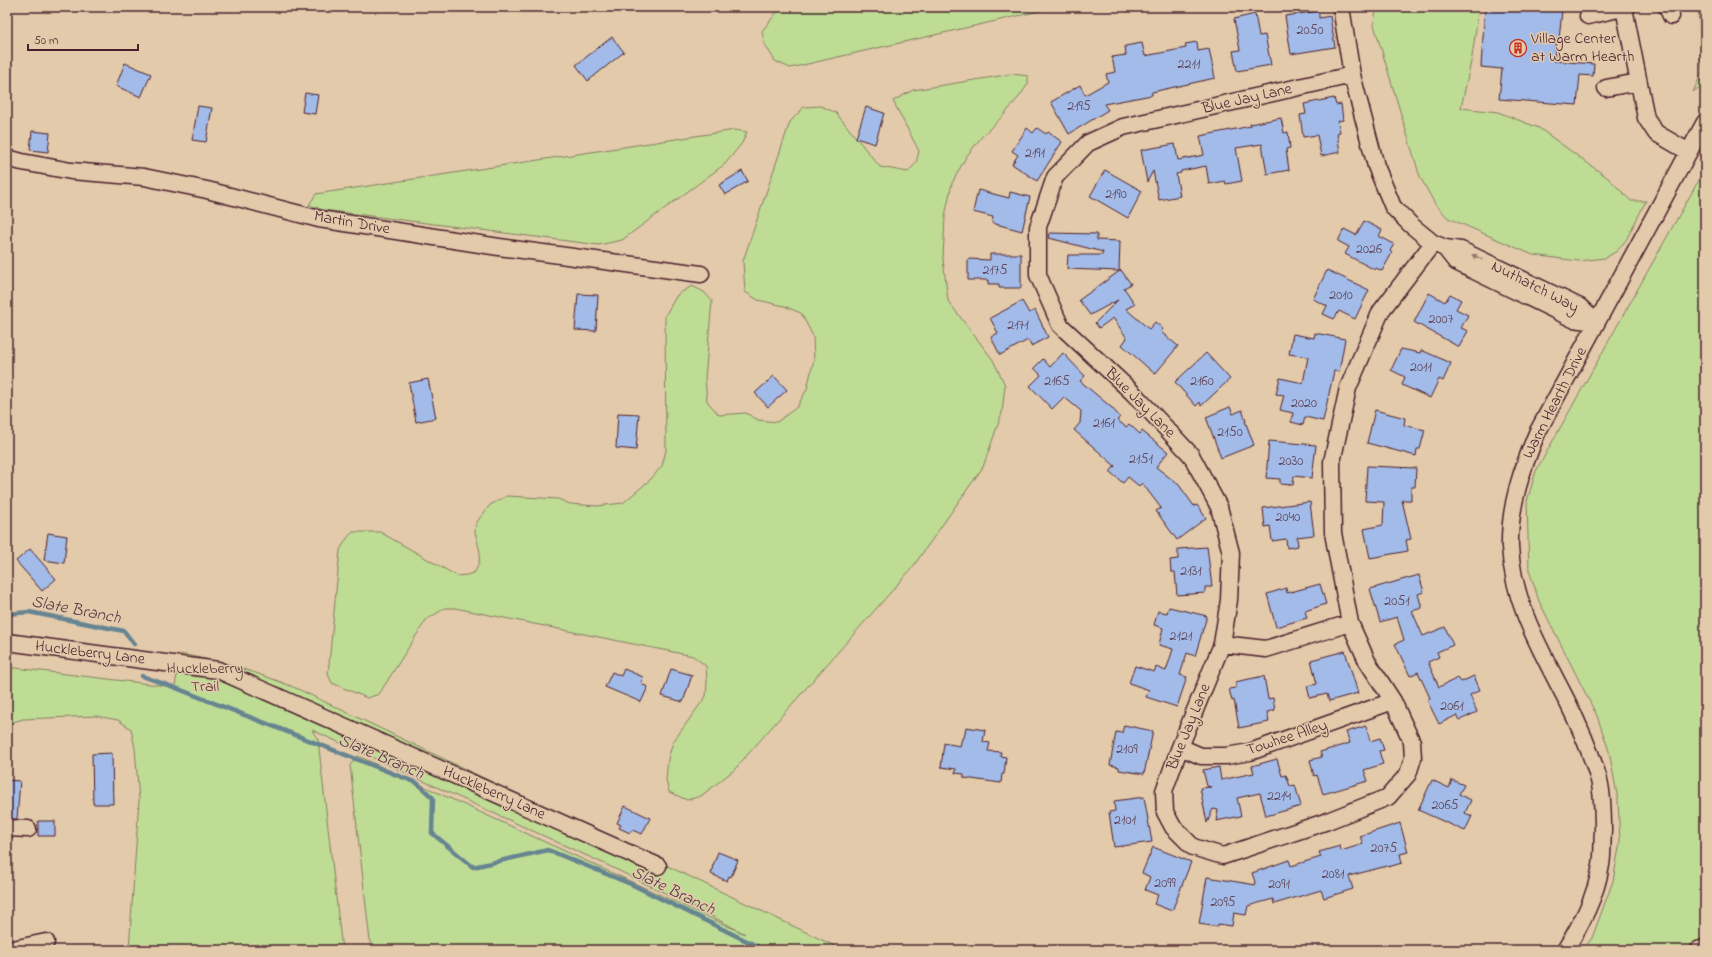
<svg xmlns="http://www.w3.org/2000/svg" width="1712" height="957" font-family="'Indie Flower',sans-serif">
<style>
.green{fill:#bedc94;stroke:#847e60}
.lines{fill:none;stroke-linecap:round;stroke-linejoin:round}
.stream{stroke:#668491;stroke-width:4.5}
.building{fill:#a2bbe8;stroke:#4a1f2b}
.minor-casing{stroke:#4a1f2b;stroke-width:19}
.minor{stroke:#e2caab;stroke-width:16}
.oneway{fill:#96746b}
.labels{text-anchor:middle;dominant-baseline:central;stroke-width:3;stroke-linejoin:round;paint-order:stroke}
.number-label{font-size:14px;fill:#60465a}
.poi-label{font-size:16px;fill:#4a1f2b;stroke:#e2caab;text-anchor:start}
.street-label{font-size:16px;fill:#4a1f2b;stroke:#e2caab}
.park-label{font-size:16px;fill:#563236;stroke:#e2caab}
.water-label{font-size:17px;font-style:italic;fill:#513844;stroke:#e2caab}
</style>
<rect width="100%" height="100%" fill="#e2caab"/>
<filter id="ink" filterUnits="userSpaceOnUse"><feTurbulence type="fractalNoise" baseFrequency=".025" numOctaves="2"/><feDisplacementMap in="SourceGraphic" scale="8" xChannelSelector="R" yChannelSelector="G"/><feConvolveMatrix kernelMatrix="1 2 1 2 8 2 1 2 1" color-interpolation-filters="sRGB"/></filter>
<g filter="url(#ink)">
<path class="green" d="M786 7H1057L790 68 775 61 764 43 762 31 777 12Z
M1378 7H1479L1472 57 1461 108 1498 112 1539 128 1608 178 1631 201H1646L1626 240 1617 251 1605 258 1578 261 1533 255 1448 218 1435 204 1420 177 1374 25 1375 15Z
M1699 7H1705V83L1693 92 1702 72 1698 12Z
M1012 74 1028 76V84L1019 97 1002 117 983 135 966 157 952 183 945 216 943 259 948 301 993 360 1005 385 1002 413 983 467 912 568 734 770 701 796 687 800 669 792 666 780 668 759 673 742 706 696 707 682 706 666 693 656 455 608H445L426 620 379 694 367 698 332 683 328 674 340 550 347 538 353 532H380L457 576 467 575 475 572 479 563 480 552 475 532 476 523 490 505 507 496 558 499 570 504 597 506 623 503 651 479 662 466 666 450 665 316 677 295 692 286 704 292 712 301 705 378 707 401 719 415 746 413 758 420 777 422 797 407 807 389 814 359 813 336 801 313 784 306 758 300 745 292 743 261 790 122 804 107 821 106 836 113 880 167 908 172 916 163 919 151 893 101 913 90Z
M735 130 747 132 742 143 725 164 622 240 599 245 324 210 309 205 316 194Z
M1705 169V945L1690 950H1583L1592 938 1613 881 1620 842 1618 800 1609 751 1597 716 1539 601 1529 570 1527 501 1536 471Z
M180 654C221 661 260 673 298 689L843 950H371L350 765 358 756 745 934 702 911 605 864 312 730 318 740 342 950H129L139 800 135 748 131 729 118 720 96 716 23 719 7 724V667L175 687Z"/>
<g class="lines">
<path class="stream" d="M7 614 29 612 124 631 134 644
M142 676 176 688 417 783 433 798 432 833 473 867 548 850 633 885 765 950"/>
</g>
<path class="building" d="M1485 7H1558L1557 11H1562L1559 39H1556L1554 61 1594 64 1593 76 1580 75 1577 105 1499 99 1502 69 1481 67Z
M1319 11V18L1330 16 1335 47 1291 54 1285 16Z
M1255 14 1259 36 1265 35 1271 65 1237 71 1233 51 1240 50 1234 19Z
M612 37 624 52 588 81 576 65Z
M1197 42 1198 51 1209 49 1215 78 1152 92V95L1104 104 1108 110 1069 134 1051 102 1080 85 1085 95 1108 82 1106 74 1115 72 1112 57 1126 55 1125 46 1142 43 1145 56 1186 48 1185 44Z
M125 63 151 74 141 97 116 86Z
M305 93 318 95 315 114 302 112Z
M1334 98 1336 105 1341 104 1343 120 1338 121 1340 132 1337 133 1340 152 1321 156 1317 135 1303 137 1300 115 1306 114 1304 104Z
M198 106 212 108 206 142 192 140Z
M866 107 884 113 875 144 856 138Z
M1281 118 1284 133 1288 132 1290 148 1286 149 1289 170 1267 174 1262 144 1236 148 1242 181 1226 184 1225 181 1209 184 1206 166 1181 171V173L1176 174 1180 196 1159 200 1153 171 1147 182 1141 150 1175 144 1178 160 1204 155 1200 136 1251 126 1250 124Z
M1027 128 1033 133 1037 128 1046 134 1048 132 1062 142 1037 181 1012 164 1018 155 1012 151Z
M32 131 50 133 48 152 30 150Z
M1105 170 1142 191 1128 218 1090 196Z
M742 171 748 181 725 195 719 185Z
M978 190 1009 198 1010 192 1030 197 1022 231 992 223 993 217 973 212Z
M1364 221 1382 230 1379 236 1394 244 1390 251 1392 253 1382 271 1376 268 1375 270 1345 254 1349 247 1338 241 1344 229 1356 235Z
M1050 233 1097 234V240L1120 241 1119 271 1067 269 1068 255H1102L1103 252 1049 238Z
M990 254H1021V288H999V284H988V280H968V259L990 260Z
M1121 270 1131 284 1124 288 1135 304 1126 309 1149 329 1155 322 1163 329 1161 332 1178 346 1155 374 1122 345 1127 338 1113 318 1099 328 1095 323 1118 300 1090 315 1079 300Z
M1327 270 1369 290 1355 319 1339 311 1334 319 1323 314 1327 306 1313 299Z
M1429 293 1445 302 1450 294 1461 300 1456 309 1468 315 1461 328 1468 331 1459 347 1414 322Z
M578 294 598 295 596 331 575 330Z
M1022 301 1029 313 1035 310 1048 337 1031 346 1028 340 1000 355 991 337 998 333 990 318Z
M1315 333 1345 339 1339 372 1334 371 1323 421 1305 417 1303 425 1291 422 1293 413 1280 410 1284 395 1276 394 1280 378 1303 383 1308 357 1289 354 1293 334 1314 338Z
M1401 349 1420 353 1421 350 1451 363 1443 381 1439 379 1430 398 1402 385 1405 377 1391 370Z
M1063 353 1085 376 1080 381 1111 407 1120 417 1117 420 1126 427 1129 424 1140 434 1142 431 1168 452 1156 467 1179 485 1194 506 1197 505 1206 518 1177 540 1156 511 1161 508 1142 483 1139 486 1128 477 1123 483 1110 472 1115 466 1074 430 1080 423 1081 411 1064 397 1052 409 1030 386 1041 375 1034 368 1043 359 1050 367Z
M1206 353 1230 379 1201 406 1200 402 1196 406 1175 382Z
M774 376 787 390 768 407 755 393Z
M428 379 436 418 416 422 409 383Z
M1230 407 1233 414 1242 410 1246 421H1245L1254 445 1221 458 1206 417Z
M1375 410 1405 418 1404 425 1425 430 1420 449H1417L1416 456 1367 443Z
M618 413 639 414 636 450 616 448Z
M1269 441 1316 445 1312 478 1294 476 1293 485 1280 484V479L1266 478Z
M1367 466 1416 468 1415 487H1411V500H1402L1411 539 1406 540 1408 551 1370 558 1364 529 1383 525 1384 502 1365 501Z
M1310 502 1314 535 1297 537 1298 546 1287 548 1286 539 1272 541 1270 526 1265 527 1263 508Z
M48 533 67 536 64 563 44 560Z
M1207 547 1212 587H1205V593L1177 595 1175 572H1171L1170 560 1178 559V549Z
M30 549 56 579 42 591 16 561Z
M1419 575 1424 592 1418 594 1422 608 1412 611 1423 636 1445 627 1453 645 1437 652 1439 657 1428 662 1439 687 1458 678 1461 682 1474 676 1480 690 1470 695 1477 712 1460 720 1457 715 1439 724 1427 700 1430 698 1418 672 1410 676 1395 644 1404 640 1397 617 1380 622 1370 589Z
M1320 584 1326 604 1305 611 1307 618 1276 627 1267 594 1286 588 1287 593Z
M1169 607 1207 616 1195 656 1187 653 1180 675 1187 677 1177 707 1146 697 1149 690 1129 683 1135 666 1154 672 1156 667 1166 671 1173 649 1159 645 1163 628 1154 625 1158 611 1167 613Z
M1345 651 1358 693 1329 701 1327 694 1310 698 1307 686 1317 684 1311 660Z
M624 669 643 677 641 684 648 687 641 702 605 687 612 672 621 676Z
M671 669 692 675 683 702 662 696Z
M1264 676 1268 699 1273 698 1275 710 1267 712 1269 722 1239 728 1234 700 1232 701 1229 689 1236 688 1235 682Z
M1124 725 1153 731 1144 774 1119 770V767L1110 765 1116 732 1122 733Z
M1366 726 1370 741 1380 738 1384 750 1379 751 1383 764 1364 770 1368 781 1323 794 1317 775 1314 776 1310 760 1322 757 1320 752 1350 743 1346 732Z
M966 727 985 730 983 742 990 743 988 751 1001 752 1000 756 1006 757 1004 774H1002L1001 783 964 778V774L955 773 956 769 941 767 944 743 960 746 962 738H964Z
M112 753 113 804H93L92 754Z
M1277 759 1282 776 1286 775 1290 786 1295 785 1301 806 1266 816 1260 793 1237 798 1241 816 1216 821 1218 810 1213 809 1207 823 1200 788 1211 787 1207 786 1203 770 1219 767 1221 780 1254 773 1252 766Z
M7 780 20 781 17 819H7Z
M1432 780 1449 788 1452 780 1464 785 1459 794 1471 800 1465 813 1472 816 1465 831 1418 810Z
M1144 797 1152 842 1114 847 1109 812 1115 811 1114 801Z
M625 806 650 818 642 834 632 830 630 833 619 828 621 825 617 823Z
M38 821H55V836H38Z
M1400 823 1408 852 1400 854 1402 863 1388 867 1387 866 1349 876 1353 889 1324 898 1321 890 1274 904 1273 899 1248 906 1246 915 1234 913 1232 926 1218 924V927L1199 924 1207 877 1256 885 1252 873 1289 860 1291 866 1321 857 1319 852 1340 846 1341 851 1363 844 1360 836Z
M1153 847 1191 862 1172 911 1154 904 1158 895 1145 890 1150 877 1142 873Z
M718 852 738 860 731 877 729 876 727 881 711 874 713 869 712 868Z"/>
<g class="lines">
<g class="minor-casing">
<path id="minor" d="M1341 7 1352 75 1376 166 1393 207 1411 225 1433 243 1445 248 1461 250 1580 307 1596 322
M1667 7 1671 16
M1624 8 1646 118 1656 133 1689 152
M1588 16 1627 7
M1352 75 1123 127 1088 143 1055 177 1038 227V275L1060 325 1133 393 1191 455 1219 507 1231 553 1229 600 1222 644 1180 747 1164 791 1165 812 1173 827 1193 847 1223 856 1325 822 1388 797 1408 774 1413 758 1412 742 1393 701 1367 661 1350 623 1333 533 1332 462 1348 388 1381 311 1433 243
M1606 88 1638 82
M7 158 22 162 71 171 144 177 207 190 319 219 499 247 701 274
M1445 248 1456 262 1573 319 1596 322
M7 642 218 670 658 866
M1222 644 1266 649 1350 623
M1180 747 1201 756H1226L1250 752 1393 701
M7 828 28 829
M8 950 46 942
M1565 950C1582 923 1596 896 1601 865 1603 854 1602 842 1603 831 1603 815 1603 796 1599 780 1591 752 1579 725 1566 699 1541 650 1513 604 1510 547 1509 506 1522 469 1537 433L1705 122
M1698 950 1705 948"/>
</g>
<use href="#minor" class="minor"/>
</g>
<defs><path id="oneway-solid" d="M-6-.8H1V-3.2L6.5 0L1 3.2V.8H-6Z"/></defs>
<use class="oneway" href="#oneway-solid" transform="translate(1477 257) rotate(-154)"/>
</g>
<defs>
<g id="building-ring" transform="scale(0.9)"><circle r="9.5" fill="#e2caab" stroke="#c8321e" stroke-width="1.5"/><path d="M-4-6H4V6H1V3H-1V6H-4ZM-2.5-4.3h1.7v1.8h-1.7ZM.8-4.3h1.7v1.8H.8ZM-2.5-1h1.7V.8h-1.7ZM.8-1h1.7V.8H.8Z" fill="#c8321e"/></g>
</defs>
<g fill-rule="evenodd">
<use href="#building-ring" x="1518" y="48"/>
</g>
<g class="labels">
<g class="number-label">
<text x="1310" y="30">2050</text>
<text x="1189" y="64">2211</text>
<text x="1079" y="106">2195</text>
<text x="1035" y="153">2191</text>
<text x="1116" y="194">2190</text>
<text x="1369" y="249">2026</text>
<text x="995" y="270">2175</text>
<text x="1341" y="295">2010</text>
<text x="1441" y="319">2007</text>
<text x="1018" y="325">2171</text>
<text x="1421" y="367">2011</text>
<text x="1057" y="381">2165</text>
<text x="1202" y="381">2160</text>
<text x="1304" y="403">2020</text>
<text x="1104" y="423">2161</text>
<text x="1230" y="432">2150</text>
<text x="1141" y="459">2151</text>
<text x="1291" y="461">2030</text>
<text x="1288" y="517">2040</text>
<text x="1191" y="571">2131</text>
<text x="1397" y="601">2051</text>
<text x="1181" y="636">2121</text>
<text x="1452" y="706">2061</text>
<text x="1127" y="749">2109</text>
<text x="1279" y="796">2214</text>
<text x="1445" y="805">2065</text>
<text x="1125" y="820">2101</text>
<text x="1384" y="848">2075</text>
<text x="1333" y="874">2081</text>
<text x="1165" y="883">2099</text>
<text x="1279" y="884">2091</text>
<text x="1223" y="902">2095</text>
</g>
<g class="poi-label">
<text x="1531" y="39">Village Center<tspan x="1531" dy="18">at Warm Hearth</tspan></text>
</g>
<g class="street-label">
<text transform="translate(1247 99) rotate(-13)">Blue Jay Lane</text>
<text transform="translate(352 223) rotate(10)">Martin Drive</text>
<text transform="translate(1535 287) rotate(27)">Nuthatch Way</text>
<text transform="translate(1140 403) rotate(45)">Blue Jay Lane</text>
<text transform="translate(1555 403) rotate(-63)">Warm Hearth Drive</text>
<text transform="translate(90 653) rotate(7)">Huckleberry Lane</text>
<text transform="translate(1189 727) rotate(-68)">Blue Jay Lane</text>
<text transform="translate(1287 738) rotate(-18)">Towhee Alley</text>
<text transform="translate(494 793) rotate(24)">Huckleberry Lane</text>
</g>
<g class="park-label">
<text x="205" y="669">Huckleberry<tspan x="205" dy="18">Trail</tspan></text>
</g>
<g class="water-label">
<text transform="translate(76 610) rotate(11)">Slate Branch</text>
<text transform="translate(381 757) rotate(23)">Slate Branch</text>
<text transform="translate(673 891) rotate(26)">Slate Branch</text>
</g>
</g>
<rect width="1712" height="957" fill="none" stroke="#e2caab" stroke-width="24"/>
<rect x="12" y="12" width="1688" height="933" fill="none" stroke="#4a1f2b" stroke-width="1.5" filter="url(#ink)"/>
<path d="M28 44v6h110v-6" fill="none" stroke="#4a1f2b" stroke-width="2"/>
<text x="34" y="44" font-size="12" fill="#4a1f2b" stroke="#e2caab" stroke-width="3" paint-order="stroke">50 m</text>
</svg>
